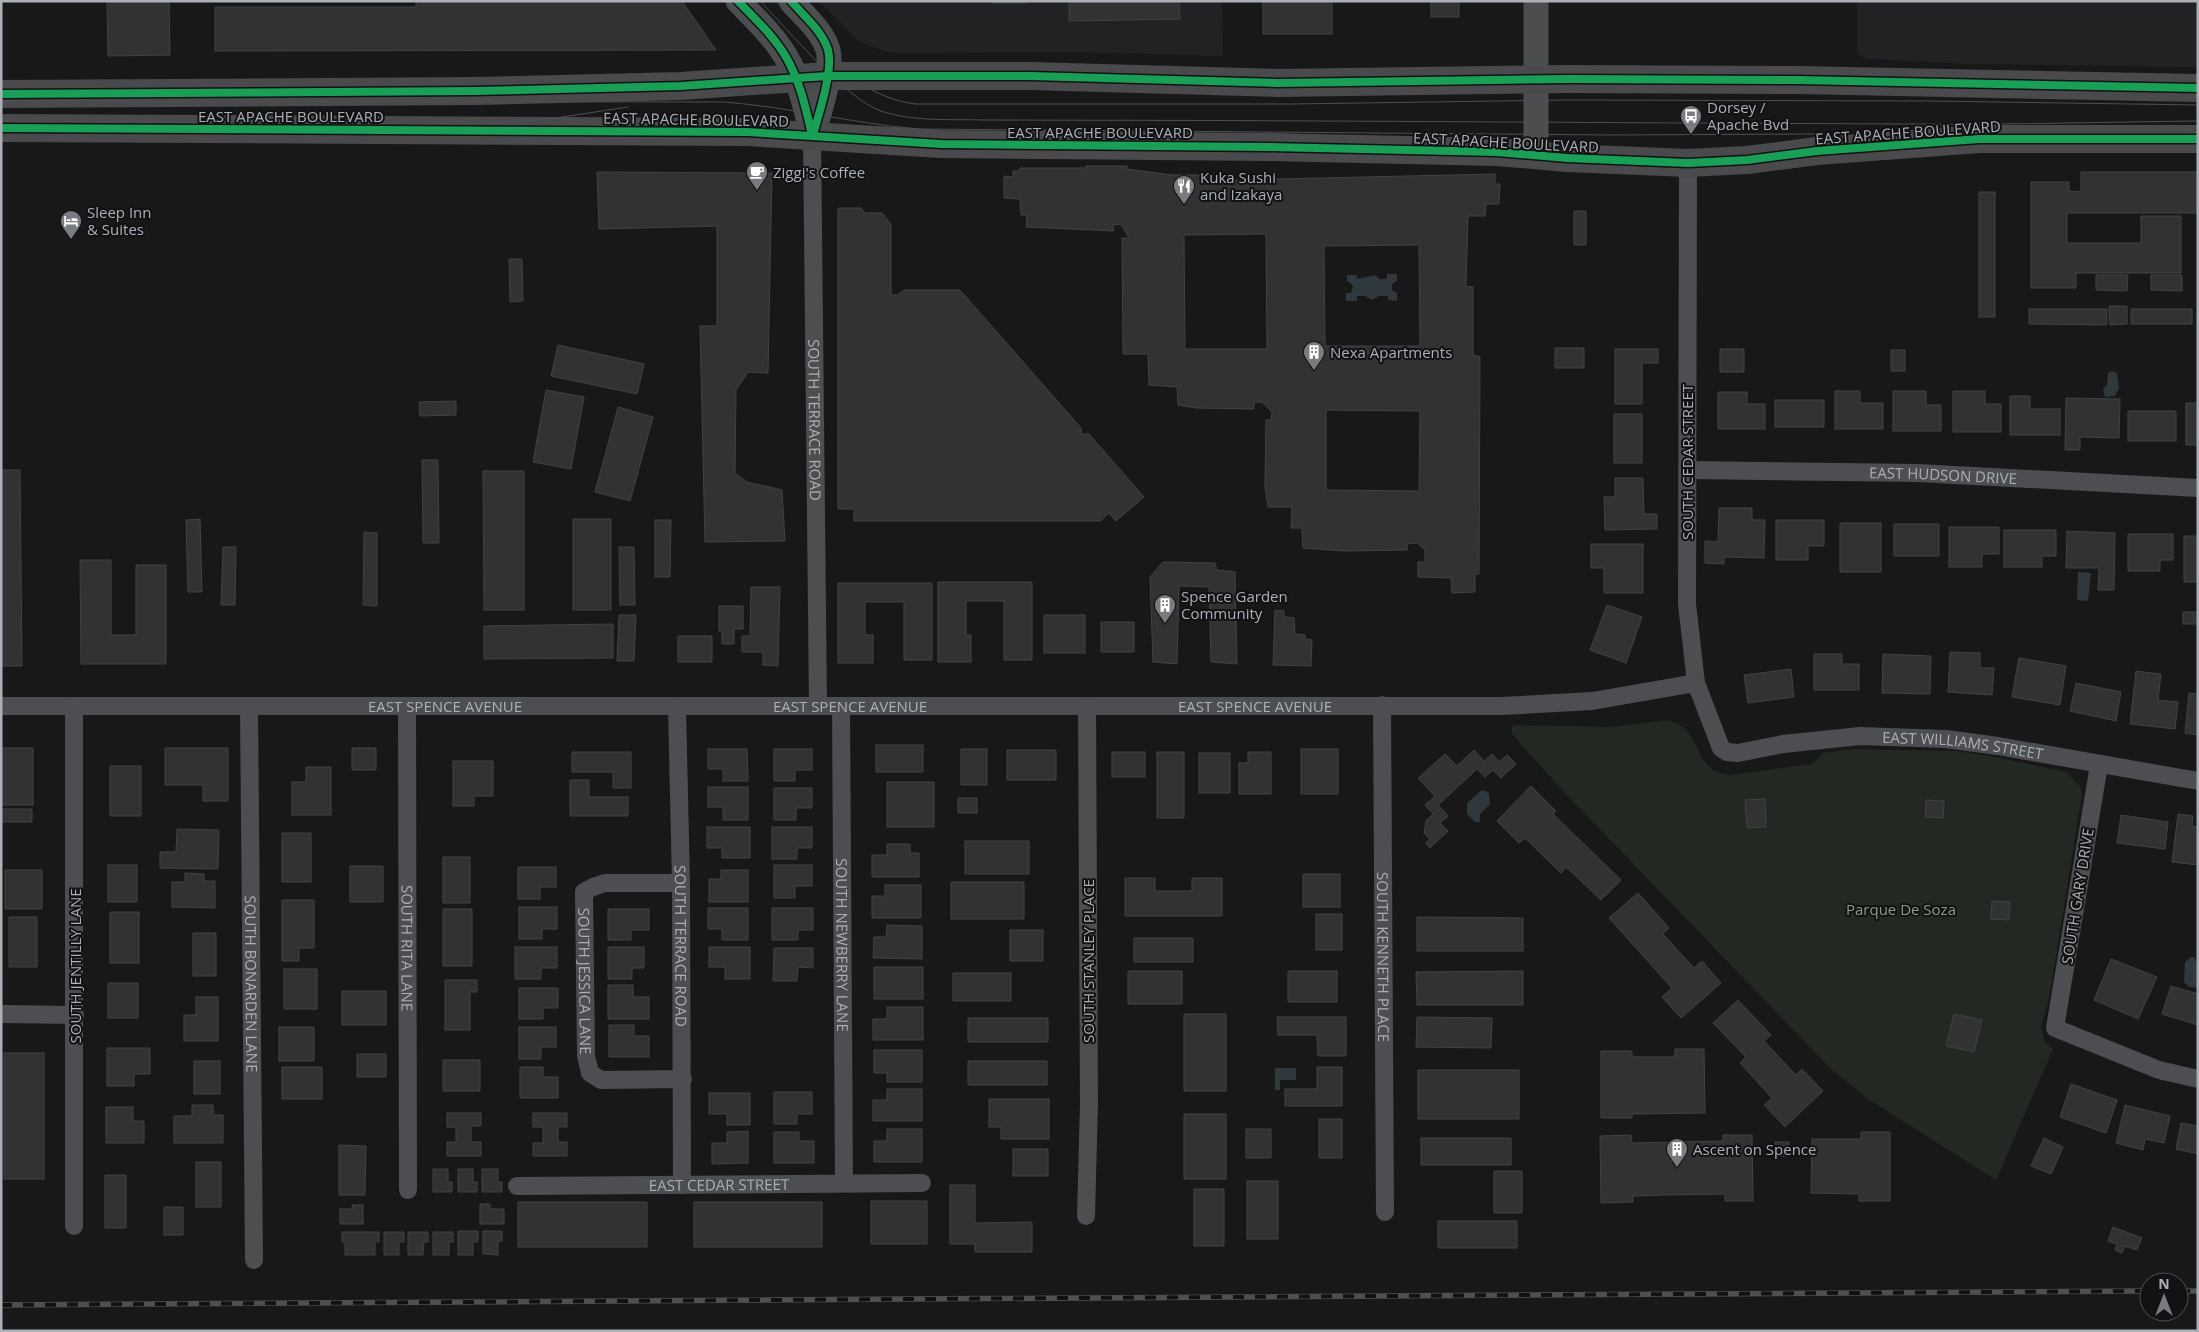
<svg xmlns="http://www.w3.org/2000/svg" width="2199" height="1332" font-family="'Open Sans',sans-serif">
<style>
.built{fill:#222224}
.green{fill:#222822}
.water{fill:#2f383d}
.building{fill:#323233;stroke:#414244;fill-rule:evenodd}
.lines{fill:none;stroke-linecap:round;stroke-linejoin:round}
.street{stroke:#4d4e51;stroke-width:18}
.secondary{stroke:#4b4d4e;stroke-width:25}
.primary{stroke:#4a4a4c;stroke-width:28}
.tram{stroke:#4e4f51;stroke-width:1}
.rail-casing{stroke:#4e4f51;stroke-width:5.5}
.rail{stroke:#121214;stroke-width:4;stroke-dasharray:11;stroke-linecap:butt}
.cycleway-casing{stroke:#121214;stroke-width:11}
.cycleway{stroke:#1a9f57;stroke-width:8}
.labels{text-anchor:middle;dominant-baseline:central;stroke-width:4;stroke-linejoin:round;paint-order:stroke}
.poi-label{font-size:15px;fill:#abb0b7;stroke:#121214;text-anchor:start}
.street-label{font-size:15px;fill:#abb0b7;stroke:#121214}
.park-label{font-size:15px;fill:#84a084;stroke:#121214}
</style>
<rect width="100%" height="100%" fill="#181818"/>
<path class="built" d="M819 1H1222L1223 56 1070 52 902 53 883 51 858 41Z
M1857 1H2198V67L1969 64 1867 59 1857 54Z"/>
<path class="green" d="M1666 720C1707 728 1688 770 1730 775L1812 764 1823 753 1854 749 1955 751 1990 756 2066 772 2080 786 2082 794 2050 994 2041 1027 2045 1042 2053 1049 1996 1180 1868 1099 1831 1069 1563 791 1511 733 1513 725 1611 727Z"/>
<path class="water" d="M1387 274H1397V281L1392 284V290L1397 293V301L1388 300V296H1379L1372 300 1365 296H1357V301H1346V293H1351L1353 287 1350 282H1347V275H1357V279L1376 275 1379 279H1387Z
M2111 371 2117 373 2119 388 2115 396 2105 397 2103 388 2107 385 2108 373Z
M2078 572 2091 573 2088 601 2077 600Z
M1482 790 1489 793 1490 804 1480 814V822H1475L1467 814V803Z
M2191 957H2194L2197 962 2198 988 2189 987 2184 982 2185 962Z
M1275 1068H1296V1080H1280V1090H1275Z"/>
<path class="building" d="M107 1H169L170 55 108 56Z
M416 1H682L716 50 215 51V7H416Z
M992 1H1026V3H993Z
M1069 1H1179L1180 19 1069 21Z
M1263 1H1332V34H1263Z
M1431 1H1459V17H1431Z
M1086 166H1127V169L1172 175H1233L1235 180 1495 174V184H1500L1499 204H1486L1485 216H1468L1466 286 1473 287V355L1480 357 1479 574H1475V592L1452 593 1451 578 1418 577V562H1425V550L1417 543 1407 544V550L1344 551 1303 548 1302 528H1291L1292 507H1268L1265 487 1266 420H1271L1272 412 1262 402H1254V409L1196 408 1178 405 1177 387 1149 385 1148 354H1123L1122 238H1129L1121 224 1113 225 1114 231 1026 227 1027 215H1021L1020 199 1004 198V176L1013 177V171H1020V168H1086ZM1266 234 1267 349H1185L1184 235ZM1419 245 1420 346H1325L1324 246ZM1326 410 1420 411 1419 491 1326 490Z
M597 172 772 173 768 373 748 372 736 390 735 473 747 482 782 490 785 541 705 542 700 326H717V226L599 229Z
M2081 172H2197V213H2067V243H2141V216H2181V273H2076V288H2031V182H2069V191L2081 192Z
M1979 192H1995V317H1979Z
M838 208H861L865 213H882L891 224V295H898L904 290H960L1081 428V434H1089L1144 497 1116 521 1109 513 1100 521H854V509H838Z
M1574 211H1586V245H1574Z
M509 259H522L523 301 510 302Z
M2096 275H2128L2127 291 2096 290Z
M2151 275H2182V291L2151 290Z
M2109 306H2127V324L2110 325Z
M2029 309H2107V325L2029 324Z
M2131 309H2192V324H2131Z
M558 345 644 364 637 394 551 376Z
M1555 348H1584V368H1555Z
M1615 349H1658V363H1642V404H1615Z
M1720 349H1744V372H1720Z
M1891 350H1905V371H1891Z
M546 390 584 397 571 469 533 462Z
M1835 391H1860V403H1883V429H1835Z
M1893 391H1926V405H1941V431H1893Z
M1953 391H1985V404H2001V432H1953Z
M1718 392H1747V404H1765V429H1718Z
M2010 396H2030V409H2060V435H2010Z
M2066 398 2120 399 2119 438 2080 437V450H2065Z
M1775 400H1824V427H1775Z
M456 401V415L420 416 419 402Z
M2186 403H2198V445H2186Z
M618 407 653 417 630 501 595 492Z
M2128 411H2176V441H2128Z
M1614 414H1642V463H1614Z
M422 460H438L439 543H423Z
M1 470H20L22 666H1Z
M483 471H524V610H484Z
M1615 478H1643L1644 514H1657V529L1605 530 1604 497H1615Z
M1719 508H1752V520H1765L1764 558 1724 557V564L1705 563V541L1718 542Z
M200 519 202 592H188L186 520Z
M573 519H611V610H573Z
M655 520H671L670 577H655Z
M1776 520H1824V546H1808V560H1776Z
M1840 523H1881V572H1840Z
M1894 524H1939V556H1894Z
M1949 527H1999V554H1982V567H1949Z
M2004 530H2056V556H2042V567H2004Z
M2067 531 2115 533 2114 590H2098L2099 568H2066Z
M364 532 377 533V606L363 605Z
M2128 534H2173V560H2160V571H2128Z
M2184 536H2198V582H2184Z
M1591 544H1643V593H1604V568H1591Z
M223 547H236L235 605H221Z
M619 547H634L635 605H620Z
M80 560H111V635H136V565H166V664H81Z
M1163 562 1215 563 1217 570 1235 572 1237 664 1211 662 1209 587 1179 586 1177 664 1153 662 1150 577Z
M938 582H1032V660H1004V601H966V635H971V662H938Z
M838 583H932V660H904V602H865V635H873V663H838Z
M751 587H780L778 666 763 665V652H742V636H750Z
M1607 605 1642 617 1626 663 1590 650Z
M719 606H743V629H734V644H722V631H719Z
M1275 610 1284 611V617L1294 618 1295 634 1305 635 1306 639 1312 640 1311 666 1273 665Z
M2183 612H2198V624H2183Z
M619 615H636L634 661H617Z
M1044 615H1085V653H1044Z
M1101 622H1134V652H1101Z
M613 624V658L484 659V626Z
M678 636H712V662H678Z
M1950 652 1980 653V668H1994L1992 695 1948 692Z
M1814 654H1842V664H1859V690H1814Z
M1883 654 1931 656 1930 694 1882 693Z
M2019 658 2066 666 2060 705 2012 697Z
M1791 669 1794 697 1748 703 1744 675Z
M2136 671 2161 674 2158 700 2178 702 2175 729 2130 724Z
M2076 683 2121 692 2116 721 2070 711Z
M2189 693 2198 694V735L2185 733Z
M876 745H923V772H876Z
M1 748H33V805H1Z
M165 748H228V801H203V785H165Z
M352 748H376V770H352Z
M708 749H747L748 781H723V769H708Z
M774 749H812V770H795V781H774Z
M961 749H987V785H961Z
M1301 749H1338V794H1301Z
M1007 750H1056V780H1007Z
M1474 750 1484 761 1492 754 1499 762 1507 755 1516 764 1501 778 1493 770 1485 777 1477 769 1438 805 1448 816 1440 823 1448 831 1430 848 1426 843 1430 839 1424 833 1426 821 1433 814 1425 805 1435 796 1418 778 1445 754 1457 766Z
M572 752H631V788H613V772H572Z
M1112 752H1145V777H1112Z
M1157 752H1184V818H1157Z
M1248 752H1271V794H1239V763H1248Z
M1199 753H1230V793H1199Z
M453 761H493V796H474V806H453Z
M110 766H141V816H110Z
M306 767H331V815H292V782H306Z
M570 780H589V797H628V816H570Z
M887 782H934V827H887Z
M1531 786 1556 811 1553 814 1621 880 1601 900 1566 867 1561 873 1525 838 1519 843 1497 821Z
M708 787H748V820H723V807H708Z
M774 788H812V808H796V820H774Z
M958 798H977V813H958Z
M1765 799 1766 827 1747 828 1745 800Z
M1926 800 1944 801 1943 818 1925 817Z
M1 809H32V822H1Z
M2178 814 2193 816 2192 826 2198 827V865L2172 862Z
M2121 815 2168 822 2165 849 2117 843Z
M707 827H750V858H722V848H707Z
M772 827H812V848H797V859H772Z
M177 829 219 830 218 869 160 868V852H176Z
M282 833H311V882H282Z
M965 841H1029V874H965Z
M887 844H910V853H919V877H872V855H887Z
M443 857H470V903H443Z
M108 865H137V902H108Z
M774 865H812V886H795V898H774Z
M350 866H383V902H350Z
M518 867H556V887H540V899H518Z
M5 870H42V909H5Z
M721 870H748V902H709V879H721Z
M185 873 204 874V881H215V908L172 907V882H185Z
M1303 874H1340V907H1303Z
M1125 878H1155V891H1192V878H1222V916H1125Z
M951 882H1024V919H951Z
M885 885H921V918H872V896H885Z
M1638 893 1669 928 1663 934 1694 968 1702 961 1721 983 1681 1018 1662 997 1672 988 1609 918Z
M282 900H314V948H299V961H282Z
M1992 901 2010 902 2009 920 1991 919Z
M519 907H557V929H542V939H519Z
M708 908H748V940H722V929H708Z
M772 908H813V930H798V940H772Z
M443 909H472V966H443Z
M608 909H649V930H631V940H608Z
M110 912H139V963H110Z
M1316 914H1342V950H1316Z
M9 917H37V967H9Z
M1417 917 1523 918V951H1417Z
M887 925 922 926V959L873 958 874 937H886Z
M1010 930H1043V961H1010Z
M193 933H216V976H193Z
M1134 938H1193V962H1134Z
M515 947H557V968H541V979H515Z
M608 947H644V968H632V979H608Z
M709 947H750V979H725V967H709Z
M774 948H813V968L798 967 797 981H773Z
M2111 959 2157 977 2138 1019 2094 1000Z
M874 967H923V999H874Z
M284 969H317V1009H284Z
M1128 971H1182V1004H1128Z
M1288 971H1337V1002H1288Z
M1523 971V1005H1417L1416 972Z
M953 973H1011V1001H953Z
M445 980H477V992H470V1030H445Z
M108 983H138V1018H108Z
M608 985H633V997H649V1019H608Z
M2171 986 2198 994V1025L2162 1014Z
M519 988H558V1008H543V1019H519Z
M342 991H386V1025H342Z
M196 997H218V1041H184V1015H196Z
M1738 1000 1771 1035 1764 1041 1796 1075 1802 1069 1823 1091 1785 1127 1764 1105 1772 1098 1740 1063 1746 1057 1713 1023Z
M887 1007H923V1040H873V1019H887Z
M1184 1014H1226V1091H1184Z
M1954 1014 1982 1020 1974 1052 1946 1046Z
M1277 1017H1346V1056H1318L1317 1035H1278Z
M1417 1017 1492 1018 1491 1048 1416 1047Z
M968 1018H1048V1042H968Z
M609 1025H634V1036H649V1057H609Z
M279 1027H314V1061H279Z
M519 1027H556V1047H541V1059H519Z
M107 1048H150V1074H134V1086H107Z
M1675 1049H1704L1705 1113 1632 1114V1118H1601V1051H1632V1057H1675Z
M874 1050H922V1082H887V1073H874Z
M4 1053H44V1179H4Z
M357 1054H386V1077H357Z
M443 1060H480V1091H443Z
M194 1061H220V1094H194Z
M968 1061H1047V1085H968Z
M282 1067H322V1099H282Z
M520 1067H543V1077H558V1098H520Z
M1317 1067H1342V1106H1285V1089H1317Z
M1418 1070H1519V1119H1418Z
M2071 1084 2117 1100 2106 1133 2060 1117Z
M887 1089H922V1121H873V1100H887Z
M774 1092H812V1114H797V1124H774Z
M709 1093H750V1125H727V1114H709Z
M989 1099H1049V1139H1001V1127H989Z
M192 1105H213V1115H223V1143H174V1116H192Z
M2125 1105 2170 1116 2164 1143 2145 1139 2143 1150 2116 1143Z
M106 1107H133V1121H144V1143H106Z
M447 1113H481V1126H471V1142H481V1156H447V1142H456V1127H447Z
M533 1113H567V1127H558V1142H567V1156H533V1143H543V1127H533Z
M1184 1114H1226V1179H1184Z
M1319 1119H1342V1158H1319Z
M2181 1123 2198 1126V1154L2176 1149Z
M887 1129H922V1162H874V1141H887Z
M1246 1129H1271V1158H1246Z
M748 1131V1163L712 1164V1143H727V1132Z
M774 1132H799V1141H814V1163H774Z
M1861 1132H1890V1201H1859V1194L1811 1193 1812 1139H1861Z
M1631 1135 1632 1143 1723 1141V1135H1752L1753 1201H1725V1194L1666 1195 1633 1196V1202L1601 1203 1600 1136Z
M1421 1138H1511V1165H1421Z
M2044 1138 2063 1147 2051 1174 2031 1166Z
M1775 1142H1789V1156H1775Z
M339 1145 366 1146 365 1195H339Z
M1013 1149H1048V1176H1013Z
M196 1162H221V1207H196Z
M433 1169H448V1182H452V1192H433Z
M458 1169H473V1182H477V1192H458Z
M482 1169H498V1182H502V1192H482Z
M1494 1171H1522V1213H1494Z
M105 1175H126V1228H105Z
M1247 1181H1278V1239H1247Z
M950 1185H975V1223L1032 1222V1252H975V1244H950Z
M1194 1189H1224V1246H1194Z
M871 1201H927V1244H871Z
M518 1202H647V1247H518Z
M694 1202H822V1247H694Z
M480 1204H490V1209H504V1224H480Z
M352 1205H363V1224H340V1209H353Z
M164 1207H183V1235H164Z
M1438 1221H1517V1248H1438Z
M2113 1227 2142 1238 2137 1250 2125 1246 2122 1253 2115 1250 2117 1244 2108 1241Z
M458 1231H478V1242H473V1255H458Z
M483 1231H502V1241H498V1255L483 1254Z
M342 1232H379V1242H375V1255H345V1242H342Z
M384 1232H404V1242H399V1255H384Z
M408 1232H428V1242H424L423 1255H408Z
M433 1232H453V1242H449V1255H433Z"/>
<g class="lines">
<g class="street">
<path id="s1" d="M812 135 818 706"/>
<path id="s2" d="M1688 163 1687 604 1696 683 1721 748 1727 752 1738 753 1783 744 1860 736 1946 739 1998 746 2198 781"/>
<path id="s3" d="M1688 470 1918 473 2198 488"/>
<path id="s4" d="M1382 705 1385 1212"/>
<path id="s5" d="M1 706H1502L1592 701 1696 683"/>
<path d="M74 706V1226"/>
<path id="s6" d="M841 706 844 1183"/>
<path id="s7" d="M407 707 408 1190"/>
<path id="s8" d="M677 707 681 883 682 1185"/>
<path id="s9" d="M249 708 254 1260"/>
<path d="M2099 765 2055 1028 2159 1070 2198 1079"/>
<path id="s10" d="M681 883H605L593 887 584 892 586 1056 590 1073 601 1080 683 1079"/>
<path d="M1 1014 75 1015"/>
<path id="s11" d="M517 1186 922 1183"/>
<path d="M1086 1216 1089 1103 1087 706"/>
</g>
<path class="secondary" d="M738 1C755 19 774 36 786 57 800 81 806 109 812 135
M791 1C803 15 820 29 827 47 835 66 819 114 813 134
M1536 154V1"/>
<path class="primary" d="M1 94 474 91 681 86 827 76H1031L1277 83 1569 79 1798 80 2198 88
M1 128 747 132 941 144 1269 147 1497 152 1567 158 1688 163 1747 160 1817 151 1979 139H2198"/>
<path class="tram" d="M760 1C788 30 846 99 881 111 914 122 950 119 984 120 1293 120 1602 123 1911 124 2007 125 2102 122 2198 121
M776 1C815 43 854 96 915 104H1291L1568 100 1930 101 2198 105
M1 101 724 102C789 107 852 123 917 129L1610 135 1817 134
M1 122H513L556 118 628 107"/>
<g class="rail-casing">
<path id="rail" d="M2179 1291H2198
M1 1305 2149 1291"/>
</g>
<use href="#rail" class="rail"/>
<g class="cycleway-casing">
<path id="cycleway" d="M738 1C755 19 774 36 786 57 800 81 806 109 812 135
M791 1C803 15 820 29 827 47 835 66 819 114 813 134
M1 94 474 91 681 86 827 76H1031L1277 83 1569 79 1798 80 2198 88
M1 128 747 132 941 144 1269 147 1497 152 1567 158 1688 163 1747 160 1817 151 1979 139H2198"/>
</g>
<use href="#cycleway" class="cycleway"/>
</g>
<defs>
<g id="bus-pin" transform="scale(1.125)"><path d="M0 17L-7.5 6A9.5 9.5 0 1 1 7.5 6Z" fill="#787b7f" stroke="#121214"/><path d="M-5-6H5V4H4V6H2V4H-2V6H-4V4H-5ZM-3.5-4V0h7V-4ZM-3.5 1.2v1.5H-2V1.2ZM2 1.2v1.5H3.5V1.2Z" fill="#fff"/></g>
<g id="cafe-pin" transform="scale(1.125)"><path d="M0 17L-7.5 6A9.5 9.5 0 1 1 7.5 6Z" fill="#787b7f" stroke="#121214"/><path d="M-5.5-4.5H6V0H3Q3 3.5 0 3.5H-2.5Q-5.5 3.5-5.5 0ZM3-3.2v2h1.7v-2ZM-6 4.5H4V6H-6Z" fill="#fff"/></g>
<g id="restaurant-pin" transform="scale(1.125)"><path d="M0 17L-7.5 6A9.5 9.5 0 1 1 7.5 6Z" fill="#787b7f" stroke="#121214"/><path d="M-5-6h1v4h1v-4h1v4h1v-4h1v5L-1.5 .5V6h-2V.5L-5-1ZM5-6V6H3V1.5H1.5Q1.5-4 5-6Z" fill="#fff"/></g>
<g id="hotel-pin" transform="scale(1.125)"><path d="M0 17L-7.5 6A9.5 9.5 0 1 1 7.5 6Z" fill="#787b7f" stroke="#121214"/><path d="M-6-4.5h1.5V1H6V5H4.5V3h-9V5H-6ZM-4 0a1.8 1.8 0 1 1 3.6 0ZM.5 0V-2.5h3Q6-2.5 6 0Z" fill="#fff"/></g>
<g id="building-pin" transform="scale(1.125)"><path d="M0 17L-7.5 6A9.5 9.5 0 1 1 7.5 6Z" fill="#787b7f" stroke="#121214"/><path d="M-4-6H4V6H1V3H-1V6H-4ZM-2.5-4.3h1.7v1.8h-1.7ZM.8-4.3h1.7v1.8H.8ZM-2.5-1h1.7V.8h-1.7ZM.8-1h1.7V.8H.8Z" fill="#fff"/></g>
</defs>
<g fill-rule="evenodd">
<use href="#bus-pin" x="1691" y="116"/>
<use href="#cafe-pin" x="757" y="172"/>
<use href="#restaurant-pin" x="1184" y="186"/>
<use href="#hotel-pin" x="71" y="221"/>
<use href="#building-pin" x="1314" y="352"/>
<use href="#building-pin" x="1165" y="605"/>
<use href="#building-pin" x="1677" y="1149"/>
</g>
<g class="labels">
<g class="poi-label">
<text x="1707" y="107">Dorsey /<tspan x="1707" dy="17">Apache Bvd</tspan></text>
<text x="773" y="172">Ziggi's Coffee</text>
<text x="1200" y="177">Kuka Sushi<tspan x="1200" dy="17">and Izakaya</tspan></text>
<text x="87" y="212">Sleep Inn<tspan x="87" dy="17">&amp; Suites</tspan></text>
<text x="1330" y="352">Nexa Apartments</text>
<text x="1181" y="596">Spence Garden<tspan x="1181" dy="17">Community</tspan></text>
<text x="1693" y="1149">Ascent on Spence</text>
</g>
<g class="street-label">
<text x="291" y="116">EAST APACHE BOULEVARD</text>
<text transform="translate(696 119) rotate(1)">EAST APACHE BOULEVARD</text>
<text x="1100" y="132">EAST APACHE BOULEVARD</text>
<text transform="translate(1908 132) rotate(-4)">EAST APACHE BOULEVARD</text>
<text transform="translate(1506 142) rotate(3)">EAST APACHE BOULEVARD</text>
<text stroke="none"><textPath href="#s1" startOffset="285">SOUTH TERRACE ROAD</textPath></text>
<text transform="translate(1687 462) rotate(-90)">SOUTH CEDAR STREET</text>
<text stroke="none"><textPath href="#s3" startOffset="255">EAST HUDSON DRIVE</textPath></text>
<text stroke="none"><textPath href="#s5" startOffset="1254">EAST SPENCE AVENUE</textPath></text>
<text stroke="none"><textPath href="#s5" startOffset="849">EAST SPENCE AVENUE</textPath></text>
<text stroke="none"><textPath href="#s5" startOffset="444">EAST SPENCE AVENUE</textPath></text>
<text stroke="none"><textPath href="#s2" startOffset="835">EAST WILLIAMS STREET</textPath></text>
<text transform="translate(2077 896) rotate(-81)">SOUTH GARY DRIVE</text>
<text stroke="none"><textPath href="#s6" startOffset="239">SOUTH NEWBERRY LANE</textPath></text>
<text stroke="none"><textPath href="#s8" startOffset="239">SOUTH TERRACE ROAD</textPath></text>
<text stroke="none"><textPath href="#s7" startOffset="241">SOUTH RITA LANE</textPath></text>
<text stroke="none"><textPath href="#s4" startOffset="252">SOUTH KENNETH PLACE</textPath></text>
<text transform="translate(1088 961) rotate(-90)">SOUTH STANLEY PLACE</text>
<text transform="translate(75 966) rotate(-90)">SOUTH JENTILLY LANE</text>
<text stroke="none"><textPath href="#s10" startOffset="188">SOUTH JESSICA LANE</textPath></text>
<text stroke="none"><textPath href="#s9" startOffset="276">SOUTH BONARDEN LANE</textPath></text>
<text stroke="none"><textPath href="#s11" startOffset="202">EAST CEDAR STREET</textPath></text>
</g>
<g class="park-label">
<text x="1901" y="909">Parque De Soza</text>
</g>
</g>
<rect width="2199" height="1332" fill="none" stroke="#abb0b7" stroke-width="5"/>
<g transform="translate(2164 1297)"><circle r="24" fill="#121214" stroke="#4f5155"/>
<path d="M0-4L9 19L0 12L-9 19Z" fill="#787b7f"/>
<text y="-8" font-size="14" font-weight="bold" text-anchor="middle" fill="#abb0b7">N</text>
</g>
</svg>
